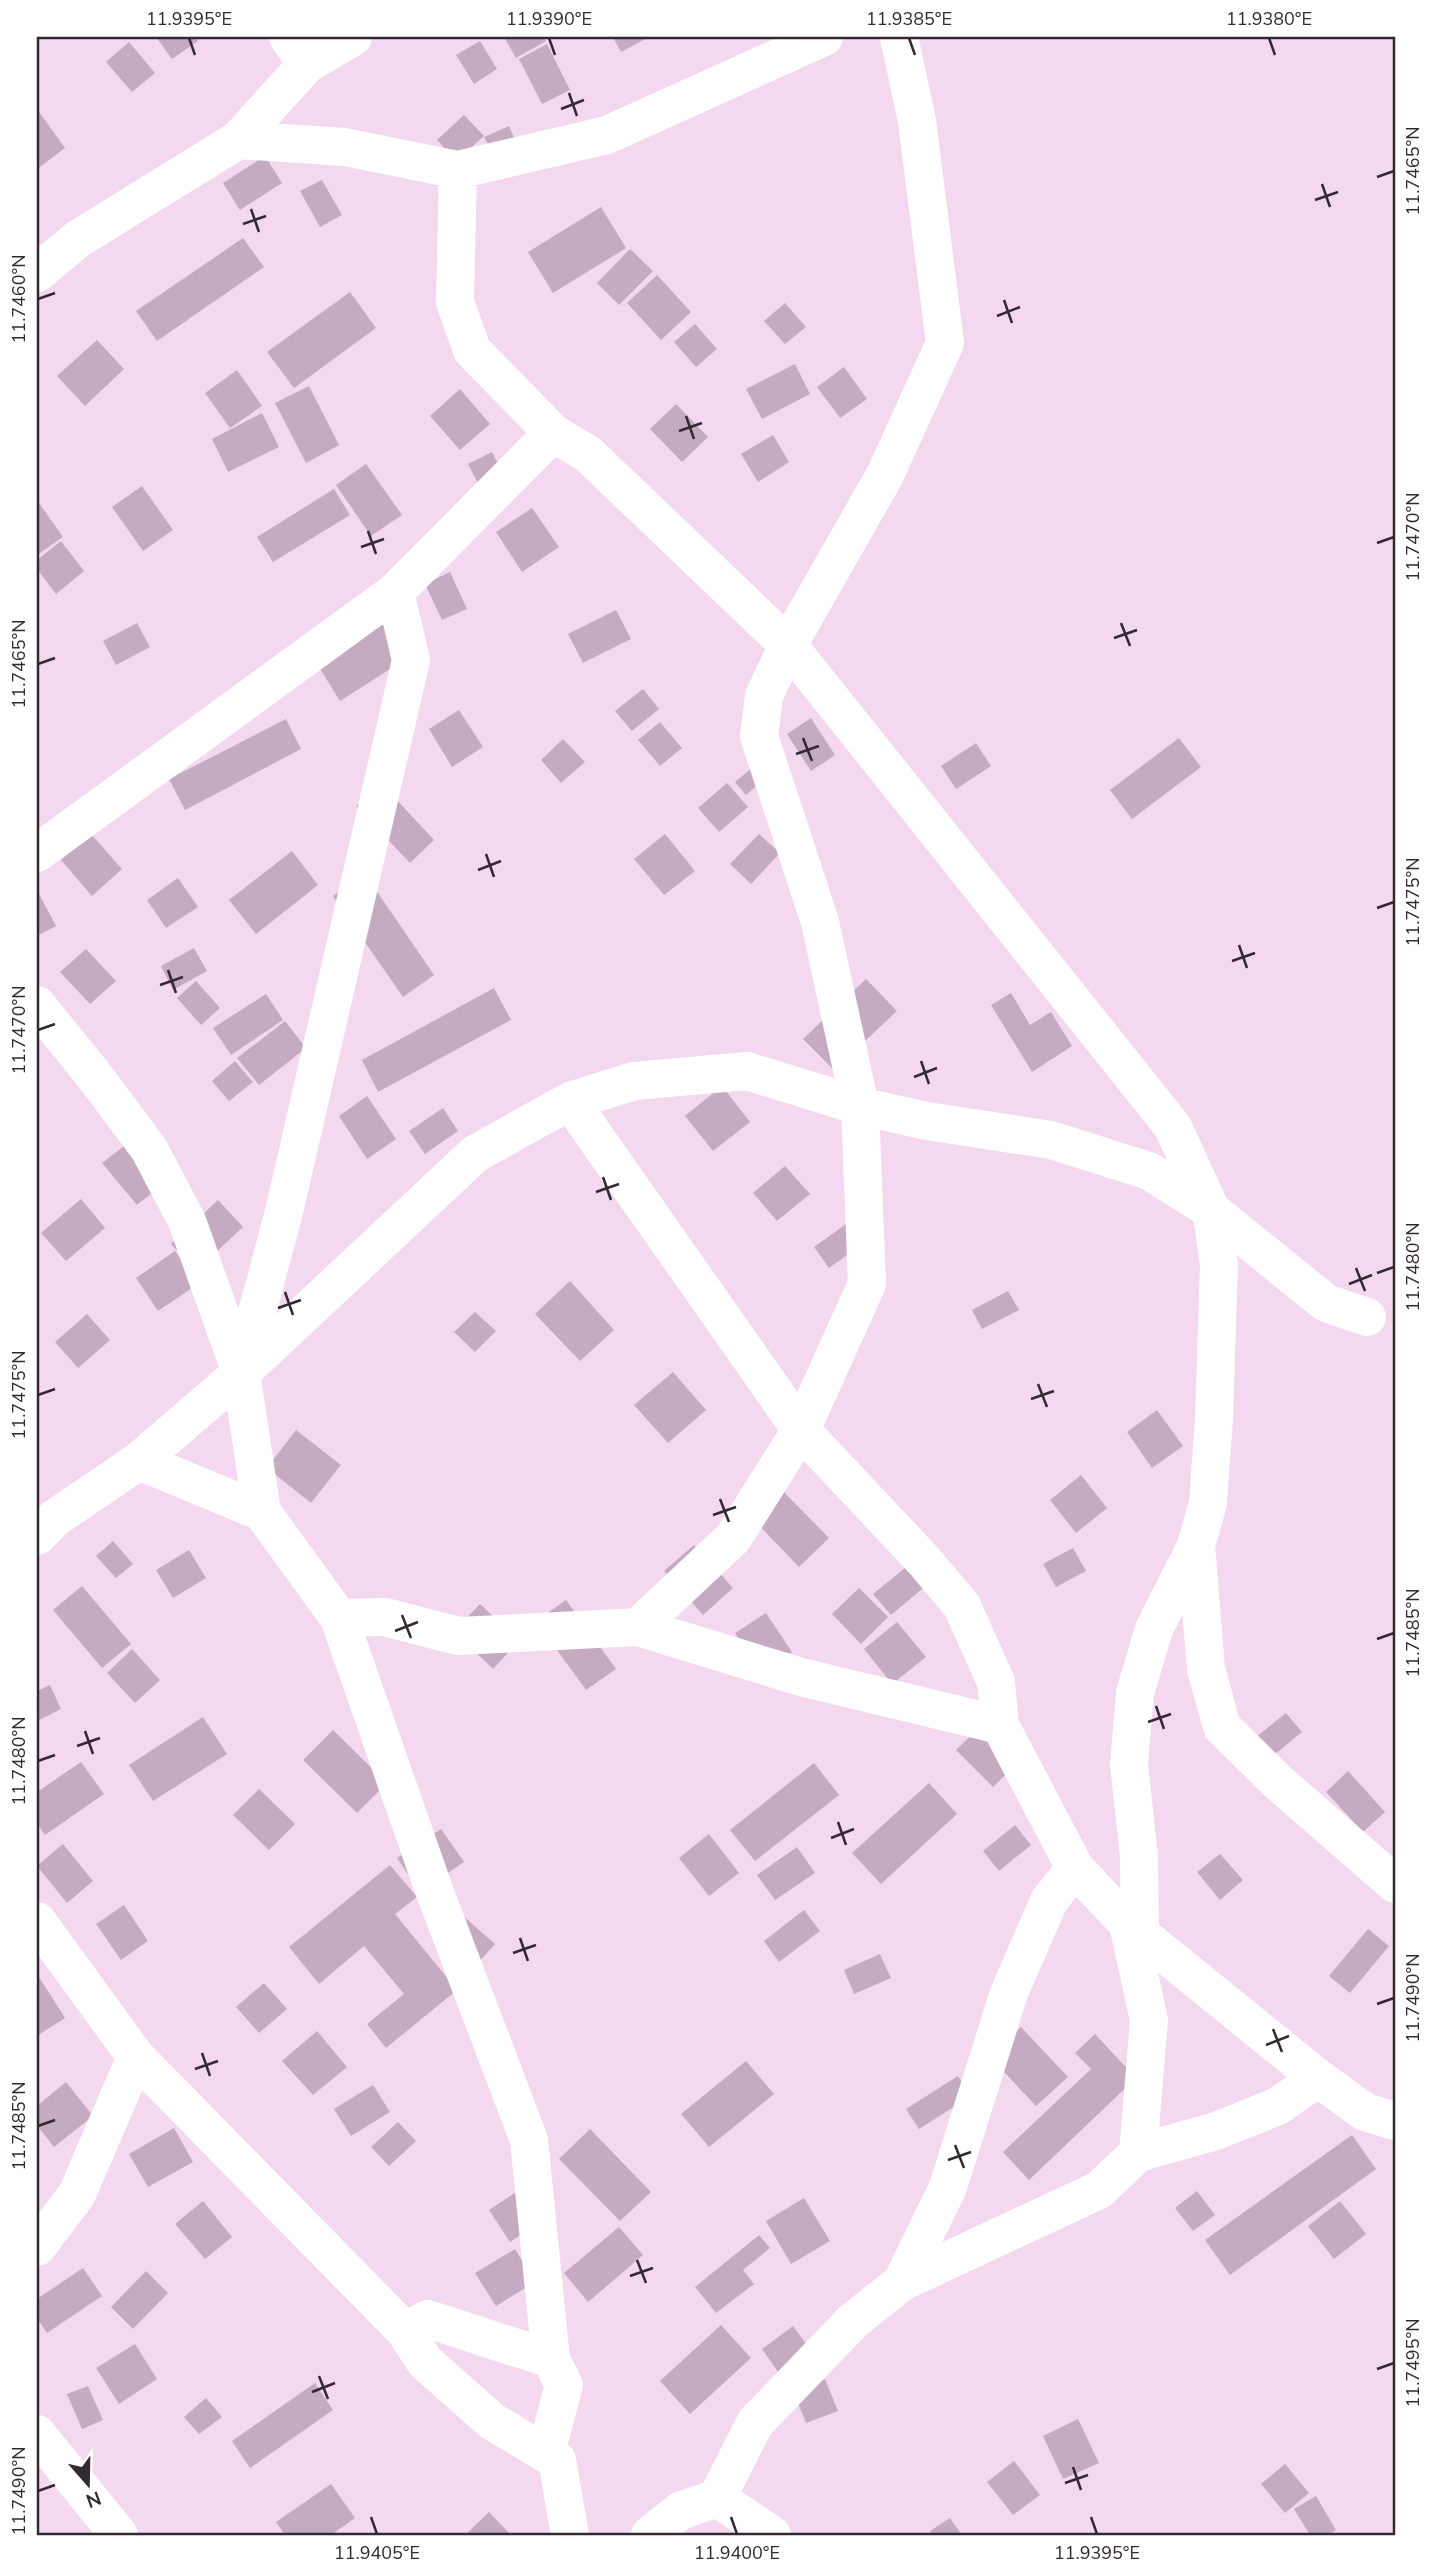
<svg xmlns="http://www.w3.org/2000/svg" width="1432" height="2572" font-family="'Nunito Sans',sans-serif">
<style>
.building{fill:#c5abc1}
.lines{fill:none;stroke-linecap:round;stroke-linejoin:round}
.minor{stroke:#fff;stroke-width:38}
.ticks{fill:none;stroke:#332932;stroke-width:2.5}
.neatline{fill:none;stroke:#332932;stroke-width:2.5}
.ticks-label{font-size:18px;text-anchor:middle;fill:#332932}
</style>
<rect width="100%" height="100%" fill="#f3d8ef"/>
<path class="building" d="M156 37H195L198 41 172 59Z
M504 37H544L546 41 516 58Z
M613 37H649L621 52Z
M480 41 497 69 474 84 456 55Z
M129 42 155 73 132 92 106 62Z
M547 44 570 90 542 104 519 59Z
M37 109 65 148 37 169Z
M464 115 484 136 456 161 437 140Z
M509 126 518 147 495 158 484 137Z
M265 156 282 183 240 210 223 183Z
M322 180 342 215 320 227 300 191Z
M601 207 626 248 553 293 528 252Z
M243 238 264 267 157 341 136 311Z
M630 249 653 271 619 305 597 283Z
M657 275 691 312 661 340 627 303Z
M350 292 376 328 294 388 267 352Z
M785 303 806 327 785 344 764 321Z
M695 324 717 349 696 367 674 342Z
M97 340 124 369 85 406 57 376Z
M795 364 810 394 762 419 746 389Z
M844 367 867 399 840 418 817 387Z
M237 370 262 406 230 428 205 393Z
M309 386 339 445 306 463 275 403Z
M460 389 490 424 460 450 430 416Z
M676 404 708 437 682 462 650 429Z
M262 413 279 447 228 472 212 439Z
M773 435 789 462 758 482 741 454Z
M492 452 510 487 486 499 468 464Z
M366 464 402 515 371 536 336 485Z
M142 486 173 530 143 551 112 507Z
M334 489 350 515 273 562 257 537Z
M37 500 63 537 37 555Z
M532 508 559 547 522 572 496 532Z
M61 541 84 571 56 594 37 569V560Z
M450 572 467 609 442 620 425 584Z
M616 610 631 639 583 663 568 634Z
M389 611 415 653 340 701 314 659Z
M137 623 150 647 116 665 103 641Z
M643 689 659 709 632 731 615 711Z
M459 710 483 747 452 767 429 729Z
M811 718 835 755 811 771 787 734Z
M286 719 301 749 185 810 169 779Z
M660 722 682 748 660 766 638 740Z
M1179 738 1201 767 1132 819 1110 790Z
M563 739 585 762 561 783 541 760Z
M976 743 991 766 956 789 941 766Z
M765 757 776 769 746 795 735 782Z
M381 783 434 840 410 863 356 806Z
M727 783 748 807 719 832 698 808Z
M91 834 122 869 92 896 61 860Z
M665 834 695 871 664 895 634 859Z
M759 834 780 853 751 884 730 864Z
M292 851 318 885 256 934 229 900Z
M365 874 434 975 403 997 333 896Z
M178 878 198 907 166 928 147 900Z
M37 890 56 926 37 936Z
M194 948 207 971 173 990 161 966Z
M86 949 116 981 90 1004 60 972Z
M866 979 897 1011 834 1070 803 1039Z
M196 981 220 1008 201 1025 177 998Z
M494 988 511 1020 378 1092 362 1060Z
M1011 993 1030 1025 1051 1012 1072 1046 1032 1072 991 1005Z
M266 994 283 1020 231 1055 213 1028Z
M285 1021 306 1048 259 1085 237 1058Z
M235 1061 253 1082 229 1101 212 1081Z
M722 1086 750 1122 713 1151 685 1116Z
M367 1096 396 1139 367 1159 339 1116Z
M443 1108 458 1131 425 1154 409 1131Z
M133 1139 167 1181 137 1205 102 1163Z
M785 1166 810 1194 777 1221 753 1193Z
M81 1199 105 1228 66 1261 41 1233Z
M218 1200 243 1227 196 1271 171 1244Z
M846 1224 861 1245 829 1268 814 1247Z
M175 1251 198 1284 158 1311 136 1278Z
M570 1281 614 1330 580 1361 535 1314Z
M1008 1291 1019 1310 982 1329 972 1310Z
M475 1312 496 1331 475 1352 454 1332Z
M87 1314 110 1340 78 1368 55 1342Z
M673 1372 706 1410 668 1443 634 1405Z
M1157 1410 1183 1446 1152 1468 1127 1432Z
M296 1430 341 1465 311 1503 267 1468Z
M1081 1475 1107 1508 1076 1533 1050 1500Z
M779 1487 829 1538 799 1567 750 1516Z
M113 1541 133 1564 116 1578 96 1556Z
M694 1545 733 1588 703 1615 664 1571Z
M1073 1548 1086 1571 1056 1587 1043 1564Z
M189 1550 206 1578 173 1598 156 1570Z
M916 1559 933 1580 891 1615 873 1594Z
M82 1586 131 1644 102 1668 53 1610Z
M859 1588 888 1617 861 1644 832 1614Z
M566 1600 616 1669 586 1690 536 1621Z
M480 1604 519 1641 493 1669 454 1631Z
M766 1613 792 1652 761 1672 735 1633Z
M897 1622 926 1657 892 1684 864 1649Z
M132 1649 160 1680 135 1703 107 1673Z
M50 1685 61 1709 37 1721V1691Z
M1286 1713 1302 1732 1268 1760 1251 1741Z
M203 1717 227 1754 153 1801 129 1765Z
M989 1718 1026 1755 993 1787 956 1750Z
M333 1730 387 1783 357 1813 303 1760Z
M81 1762 104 1794 45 1835 37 1823V1792Z
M814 1763 839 1795 755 1861 730 1830Z
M1348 1771 1385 1812 1363 1832 1326 1792Z
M929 1783 957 1814 881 1884 852 1853Z
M259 1789 295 1824 269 1850 233 1815Z
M1015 1825 1031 1845 999 1871 983 1851Z
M441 1829 464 1862 420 1892 397 1858Z
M709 1834 739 1873 709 1896 679 1858Z
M63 1844 93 1881 67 1903 37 1866Z
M797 1847 815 1873 775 1900 757 1875Z
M1220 1854 1243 1880 1220 1900 1197 1872Z
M390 1865 417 1897 395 1914 457 1990 386 2048 367 2024 404 1994 364 1946 319 1984 289 1947Z
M124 1905 148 1941 121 1960 96 1924Z
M804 1910 820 1931 779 1962 764 1941Z
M462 1915 495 1944 469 1973Z
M1368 1929 1389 1946 1350 1993 1329 1976Z
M880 1954 891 1978 854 1994 844 1970Z
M37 1974 65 2018 37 2036Z
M264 1983 287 2009 259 2033 236 2007Z
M1021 2027 1068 2077 1036 2106 989 2056Z
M317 2031 347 2067 313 2095 282 2061Z
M1095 2034 1136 2078 1029 2180 1003 2152 1091 2069 1075 2053Z
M746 2061 774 2094 709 2147 681 2114Z
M958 2076 971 2096 919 2129 906 2109Z
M66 2082 93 2116 54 2147 37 2125V2106Z
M373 2085 390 2112 351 2136 334 2109Z
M398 2122 416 2141 389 2166 371 2147Z
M174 2128 193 2162 148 2187 129 2154Z
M590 2129 651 2192 620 2221 559 2159Z
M1352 2135 1376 2169 1230 2275 1205 2240Z
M530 2183 550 2215 510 2242 489 2210Z
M1197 2191 1215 2215 1193 2231 1175 2208Z
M804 2198 830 2241 791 2264 766 2221Z
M203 2201 232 2237 205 2259 175 2224Z
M1340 2201 1366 2234 1334 2259 1308 2226Z
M619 2227 643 2255 588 2302 564 2273Z
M759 2235 770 2248 743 2270 754 2284 716 2313 695 2287Z
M515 2249 535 2282 496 2306 475 2273Z
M83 2268 102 2296 47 2333 37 2318V2299Z
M146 2271 168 2293 133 2329 111 2307Z
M721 2325 751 2358 690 2414 660 2381Z
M793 2326 821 2364 789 2387 762 2349Z
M135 2344 157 2379 119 2404 96 2368Z
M825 2379 838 2411 806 2423 793 2391Z
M315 2383 333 2410 250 2468 232 2441Z
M88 2386 103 2420 82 2429 67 2394Z
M206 2398 222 2417 199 2434 184 2417Z
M1078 2419 1099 2463 1063 2479 1043 2436Z
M1014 2461 1040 2495 1013 2515 987 2482Z
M1285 2464 1309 2493 1285 2513 1261 2484Z
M331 2484 355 2518 331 2535H285L276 2522Z
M1316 2496 1336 2530 1328 2535H1310L1294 2509Z
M489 2512 511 2535H465Z
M950 2518 962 2535H933L930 2531Z"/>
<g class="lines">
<path class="minor" d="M288 37 307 64
M238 140 345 147 458 170 607 135 824 37
M458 170 455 302 472 350 553 433 588 454 788 645 1173 1127 1211 1210 1219 1264 1214 1418 1208 1503 1196 1546 1154 1629 1135 1693 1129 1764 1139 1857 1140 1933
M37 273 78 239 238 140 307 64 353 37
M37 853 395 592 553 433
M37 1005 96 1078 149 1149 187 1221 241 1373 262 1512 339 1618 434 1890 529 2140 551 2359 564 2385 546 2453
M570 1101 801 1430 925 1562 962 1606 996 1682 1000 1725
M241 1373 284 1212 411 660 395 592
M139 1461 262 1512
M37 1536 55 1518 139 1461 241 1373 475 1154 570 1101 634 1081 747 1071 860 1106 927 1121 1051 1140 1149 1171 1211 1210 1326 1303 1367 1317
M1196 1546 1206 1669 1222 1727 1278 1782 1395 1884
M339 1618 385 1617 458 1636 638 1627 801 1677 1000 1725 1075 1868 1128 1924 1318 2078 1365 2112 1395 2121
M638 1627 733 1538 801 1430 867 1284 860 1106 820 922 759 736 764 696 788 645 885 475 945 343 917 121 899 37
M37 1921 136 2057 405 2331 425 2362 493 2422 557 2460 570 2535
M1128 1924 1149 2020 1138 2153
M37 2247 77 2194 136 2057
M902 2282 948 2187 1009 1993 1049 1901 1075 1868
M405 2331 428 2319 551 2359
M37 2434 119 2535
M717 2498 772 2535
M650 2535 680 2511 717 2498 755 2423 853 2321 902 2282 1099 2190 1138 2153 1216 2131 1278 2106 1318 2078"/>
</g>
<path class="ticks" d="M189 38 195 55M549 38 555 55M909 38 915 55M1269 38 1275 55M569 93 577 116M561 109 584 100M1377 177 1394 171M1322 184 1330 207M1315 200 1338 192M251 209 259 232M243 224 266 216M38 299 55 293M1004 300 1012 323M997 316 1020 307M686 416 694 439M679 431 702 423M368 531 376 554M1377 543 1394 537M361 547 384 539M1121 623 1130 646M1114 638 1137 630M38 664 55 658M803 738 812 761M796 754 819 746M486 854 494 877M478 870 501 861M1377 908 1394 902M1239 945 1247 968M1232 961 1255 953M168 970 176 993M160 985 183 977M38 1030 55 1024M921 1061 929 1084M914 1077 937 1068M603 1177 611 1200M596 1192 619 1184M1356 1268 1365 1291M1377 1273 1394 1267M1349 1284 1372 1275M285 1292 293 1315M278 1308 301 1300M1038 1384 1047 1407M38 1395 55 1389M1031 1399 1054 1391M720 1499 729 1522M713 1515 736 1507M402 1615 411 1638M395 1631 418 1622M1377 1639 1394 1633M1156 1706 1164 1729M1148 1722 1171 1714M85 1731 93 1754M77 1746 100 1738M38 1761 55 1755M838 1822 846 1845M831 1838 854 1829M520 1938 528 1961M513 1953 536 1945M1377 2004 1394 1998M1273 2029 1282 2052M1266 2045 1289 2036M202 2053 210 2076M195 2069 218 2061M38 2126 55 2120M955 2145 964 2168M948 2160 971 2152M637 2260 646 2283M630 2276 653 2268M1377 2369 1394 2363M319 2376 328 2399M312 2392 335 2383M1073 2467 1081 2490M1065 2483 1088 2475M38 2491 55 2485M371 2517 377 2534M731 2517 737 2534M1091 2517 1097 2534"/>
<rect width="1432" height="2572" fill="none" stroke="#ffffff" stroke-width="77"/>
<g transform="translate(88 2484) rotate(160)" stroke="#ffffff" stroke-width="5" paint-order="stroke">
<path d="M0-5L12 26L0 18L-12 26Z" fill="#332932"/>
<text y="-10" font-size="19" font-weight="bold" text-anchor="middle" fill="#332932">N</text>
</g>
<rect x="38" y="38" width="1356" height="2496" class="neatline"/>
<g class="ticks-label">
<text x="189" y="25">11.9395°E</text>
<text x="549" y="25">11.9390°E</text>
<text x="909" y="25">11.9385°E</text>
<text x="1269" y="25">11.9380°E</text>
<text transform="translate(1413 171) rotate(-90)" y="6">11.7465°N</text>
<text transform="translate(19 299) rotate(-90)" y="6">11.7460°N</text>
<text transform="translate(1413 537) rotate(-90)" y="6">11.7470°N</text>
<text transform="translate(19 664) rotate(-90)" y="6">11.7465°N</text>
<text transform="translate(1413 902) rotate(-90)" y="6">11.7475°N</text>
<text transform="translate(19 1030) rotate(-90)" y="6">11.7470°N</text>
<text transform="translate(1413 1267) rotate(-90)" y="6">11.7480°N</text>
<text transform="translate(19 1395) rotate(-90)" y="6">11.7475°N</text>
<text transform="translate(1413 1633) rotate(-90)" y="6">11.7485°N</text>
<text transform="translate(19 1761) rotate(-90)" y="6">11.7480°N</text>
<text transform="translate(1413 1998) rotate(-90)" y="6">11.7490°N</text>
<text transform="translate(19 2126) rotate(-90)" y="6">11.7485°N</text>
<text transform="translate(1413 2363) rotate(-90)" y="6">11.7495°N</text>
<text transform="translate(19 2491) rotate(-90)" y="6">11.7490°N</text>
<text x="377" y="2559">11.9405°E</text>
<text x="737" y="2559">11.9400°E</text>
<text x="1097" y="2559">11.9395°E</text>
</g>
</svg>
